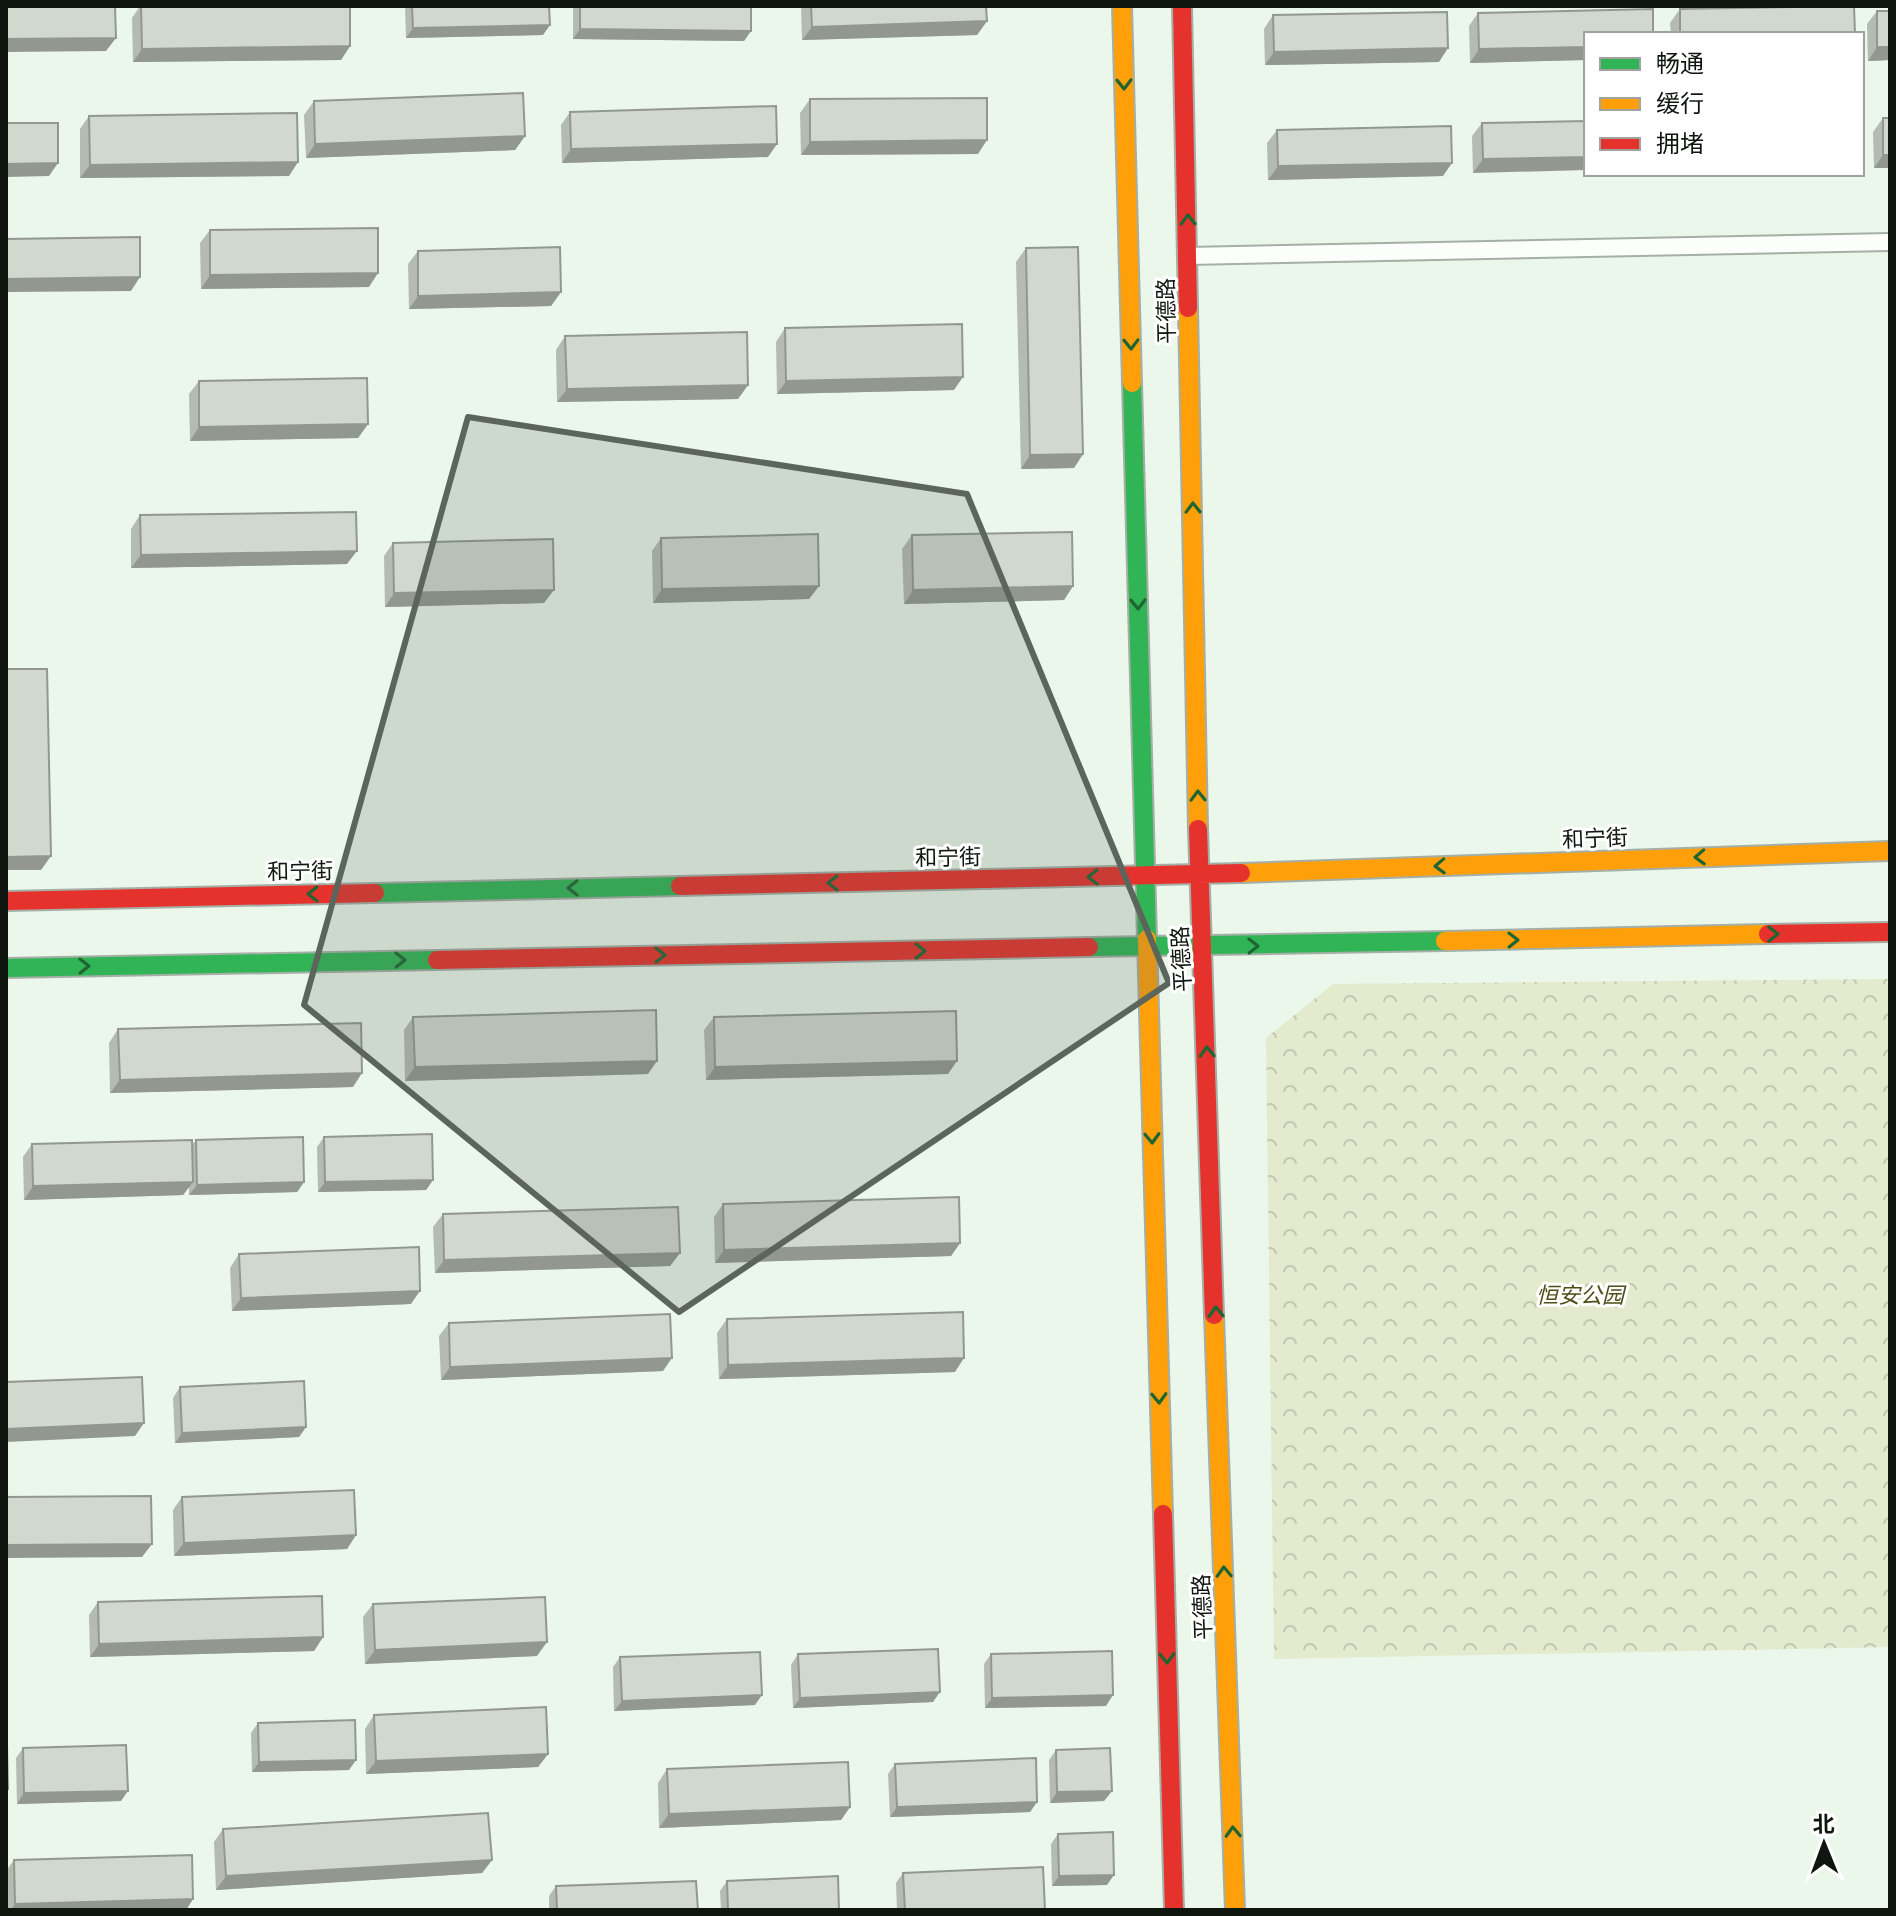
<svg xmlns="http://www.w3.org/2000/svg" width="1896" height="1916" font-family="'Noto Serif','Noto Sans SC',serif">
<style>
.park{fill:url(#park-crowns)}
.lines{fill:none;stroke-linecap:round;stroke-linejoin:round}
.street-casing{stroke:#a5afa6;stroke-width:20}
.fast-casing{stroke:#a5afa6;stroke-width:22}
.slow-casing{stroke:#a5afa6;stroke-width:22}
.jam-casing{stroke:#a5afa6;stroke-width:22}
.street{stroke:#fcfefc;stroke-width:16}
.fast{stroke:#30b455;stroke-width:18}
.slow{stroke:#ff9f0a;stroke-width:18}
.jam{stroke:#e5322d;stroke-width:18}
.wall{fill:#b4bbb1}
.shaded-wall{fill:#929890}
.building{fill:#d1d9ce;stroke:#929890;stroke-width:2}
.oneway{stroke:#1f6532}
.marked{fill:#5b655c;fill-opacity:0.2;stroke:#5b655c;stroke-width:6;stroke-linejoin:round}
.labels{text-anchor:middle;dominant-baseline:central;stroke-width:6;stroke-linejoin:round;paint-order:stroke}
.street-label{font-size:22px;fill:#0e160f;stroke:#fff}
.park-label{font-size:22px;font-style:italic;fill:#4e4e18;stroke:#fff}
</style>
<defs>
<pattern id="park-crowns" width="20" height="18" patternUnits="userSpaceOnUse" patternTransform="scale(2)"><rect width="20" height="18" fill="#e4eacd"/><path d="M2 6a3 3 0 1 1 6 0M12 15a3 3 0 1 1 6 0" fill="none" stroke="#c2c8af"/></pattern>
</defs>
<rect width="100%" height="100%" fill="#ebf7eb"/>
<path class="park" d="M1890 979V1647L1274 1659 1266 1038 1333 984Z"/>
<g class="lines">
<g class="street-casing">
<path id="street" d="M1188 256 1890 242"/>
</g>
<g class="fast-casing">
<path id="fast" d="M1132 383 1147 939
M375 893 680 886
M1089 947 1445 941
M6 968 437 960"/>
</g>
<g class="slow-casing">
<path id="slow" d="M1122 6 1132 383
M1188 308 1198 829
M1241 873 1890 851
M1147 939 1163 1514
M1445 941 1768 934
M1214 1315 1235 1910"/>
</g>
<g class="jam-casing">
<path id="jam" d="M1182 6 1188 308
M1198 829 1214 1315
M680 886 1241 873
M6 901 375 893
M1768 934 1890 932
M437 960 1089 947
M1163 1514 1174 1910"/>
</g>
<use href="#street" class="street"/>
<use href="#fast" class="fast"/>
<use href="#slow" class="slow"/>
<use href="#jam" class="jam"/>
</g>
<path class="wall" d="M140 6H350V46L341 60 133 62 132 18Z
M405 6H549L543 35 406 38Z
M573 6H751V31L744 41 573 39Z
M801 6H986L987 21 977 35 802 40Z
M1680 9 1855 34H1671L1670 23Z
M1877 11H1890V60L1868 61 1867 24Z
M1478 13 1586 34V60L1470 63 1469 26Z
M1273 15 1439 62 1265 65 1264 29Z
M810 99 978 154 801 155 800 113Z
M314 101 525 136 515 150 306 158 304 115Z
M570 112 768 157 562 163 561 125Z
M89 116 289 176 80 178V129Z
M1883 118 1890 168H1874L1873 132Z
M1586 121 1473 173 1472 136 1482 123Z
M1277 130 1443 176 1268 180 1267 143Z
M210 230 369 287 201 289 200 243Z
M1026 248 1083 454 1074 468 1021 469 1016 262Z
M418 251 561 292 551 306 409 309 408 264Z
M785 328 954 390 777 394 776 342Z
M565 336 748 385 738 399 557 402 556 350Z
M199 381 368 424 358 438 190 441 189 394Z
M140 515 347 564 131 568V529Z
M912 535 1073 586 1064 600 904 604 902 549Z
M661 538 819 586 809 599 653 603 652 551Z
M393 543 544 603 385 607 384 556Z
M413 1017 648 1074 405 1081 404 1030Z
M714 1017 948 1074 706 1080 704 1030Z
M118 1029 353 1087 110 1093 109 1043Z
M324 1137 433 1180 426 1190 318 1192 317 1147Z
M196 1140 304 1182 297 1192 189 1195V1187L183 1195 24 1200 23 1157 32 1144 192 1145Z
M723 1204 960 1243 951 1256 715 1263 714 1217Z
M443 1214 680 1253 670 1266 435 1273 433 1227Z
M239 1254 411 1304 232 1311 230 1268Z
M727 1319 955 1372 719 1379 717 1333Z
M449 1323 663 1371 441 1380 439 1336Z
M180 1387 306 1427 299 1437 175 1443 173 1398Z
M182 1497 356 1535 347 1549 174 1556 173 1510Z
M98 1602 323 1637 314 1651 90 1657 89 1615Z
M373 1604 537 1656 365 1664 363 1617Z
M798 1654 933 1702 793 1708 791 1665Z
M991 1654 1106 1706 985 1708 984 1664Z
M620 1657 755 1705 614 1711 613 1667Z
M374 1715 548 1754 538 1767 366 1774 365 1729Z
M258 1723 349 1770 252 1772 251 1733Z
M23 1748 121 1801 17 1804 16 1758Z
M1056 1750 1112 1791 1104 1801 1050 1803 1049 1760Z
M895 1764 1037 1802 1030 1812 890 1817 888 1774Z
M667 1769 850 1807 841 1820 659 1828 658 1783Z
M223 1829 492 1860 482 1873 216 1890 214 1842Z
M1058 1834 1107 1885 1052 1886 1051 1844Z
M14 1860 193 1899 186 1910H6V1871Z
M903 1873 1045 1910H897L896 1883Z
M727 1881 839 1910H721L720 1891Z
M556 1886 698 1910H549V1896Z"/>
<path class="shaded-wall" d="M987 21 977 35 802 40 812 27Z
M550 25 543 35 406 38 413 28Z
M580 29 751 31 744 41 573 39Z
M116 38 106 51 6 52V39Z
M350 46 341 60 133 62 142 49Z
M1586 47V60L1470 63 1479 49Z
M1877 47H1890V60L1868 61Z
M1448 48 1439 62 1265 65 1274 52Z
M525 136 515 150 306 158 315 144Z
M987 140 978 154 801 155 810 142Z
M777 144 768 157 562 163 571 149Z
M1883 155H1890V168H1874Z
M1586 157V170L1473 173 1483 159Z
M298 162 289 176 80 178 90 165Z
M58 163 49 176 6 177V164Z
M1452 163 1443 176 1268 180 1278 166Z
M1673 174H1726L1673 175Z
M378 273 369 287 201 289 210 275Z
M140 277 131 291 6 292V279Z
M561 292 551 306 409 309 418 296Z
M963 377 954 390 777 394 786 381Z
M748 385 738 399 557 402 567 389Z
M368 424 358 438 190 441 199 427Z
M1083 454 1074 468 1021 469 1030 455Z
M357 551 347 564 131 568 141 555Z
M819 586 809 599 653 603 662 589Z
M1073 586 1064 600 904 604 913 590Z
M554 590 544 603 385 607 394 593Z
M51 856 41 870H6V857Z
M657 1061 648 1074 405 1081 415 1067Z
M957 1061 948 1074 706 1080 715 1067Z
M362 1073 353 1087 110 1093 120 1080Z
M433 1180 426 1190 318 1192 325 1182Z
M193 1182 183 1195 24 1200 33 1186Z
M304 1182 297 1192 189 1195 197 1185Z
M960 1243 951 1256 715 1263 724 1250Z
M680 1253 670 1266 435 1273 444 1260Z
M420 1291 411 1304 232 1311 241 1298Z
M672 1358 663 1371 441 1380 450 1367Z
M964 1358 955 1372 719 1379 728 1365Z
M144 1423 135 1436 6 1442V1429Z
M306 1427 299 1437 175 1443 182 1433Z
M356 1535 347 1549 174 1556 184 1543Z
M152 1544 142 1557 6 1558V1545Z
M323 1637 314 1651 90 1657 99 1644Z
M547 1642 537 1656 365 1664 375 1650Z
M940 1692 933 1702 793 1708 800 1698Z
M762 1695 755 1705 614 1711 622 1701Z
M1113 1695 1106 1706 985 1708 992 1698Z
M548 1754 538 1767 366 1774 376 1761Z
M356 1760 349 1770 252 1772 259 1762Z
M128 1791 121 1801 17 1804 24 1793Z
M1112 1791 1104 1801 1050 1803 1057 1792Z
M1037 1802 1030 1812 890 1817 897 1807Z
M850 1807 841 1820 659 1828 669 1814Z
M492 1860 482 1873 216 1890 226 1876Z
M1114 1875 1107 1885 1052 1886 1059 1876Z
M193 1899 186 1910H11L15 1904Z"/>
<path class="building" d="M6 6H115L116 38 6 39Z
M141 6H350V46L142 49Z
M412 6H549L550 25 413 28Z
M580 6H751V31L580 29Z
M811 6H986L987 21 812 27Z
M1854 6 1855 34H1680V9Z
M1653 9V34H1586V47L1479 49 1478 13Z
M1877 11H1890V47H1877Z
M1447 12 1448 48 1274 52 1273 15Z
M523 93 525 136 315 144 314 101Z
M987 98V140L810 142V99Z
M776 106 777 144 571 149 570 112Z
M297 113 298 162 90 165 89 116Z
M1883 118H1890V155H1883Z
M1586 121V157L1483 159 1482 123Z
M6 123H58V163L6 164Z
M1451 126 1452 163 1278 166 1277 130Z
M378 228V273L210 275V230Z
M140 237V277L6 279V239Z
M560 247 561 292 418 296V251Z
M1078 247 1083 454 1030 455 1026 248Z
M962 324 963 377 786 381 785 328Z
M747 332 748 385 567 389 565 336Z
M367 378 368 424 199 427V381Z
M356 512 357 551 141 555 140 515Z
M1072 532 1073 586 913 590 912 535Z
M818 534 819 586 662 589 661 538Z
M553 539 554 590 394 593 393 543Z
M6 669H47L51 856 6 857Z
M656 1010 657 1061 415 1067 413 1017Z
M956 1011 957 1061 715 1067 714 1017Z
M361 1023 362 1073 120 1080 118 1029Z
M432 1134 433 1180 325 1182 324 1137Z
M303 1137 304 1182 197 1185 196 1140Z
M192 1140 193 1182 33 1186 32 1144Z
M959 1197 960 1243 724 1250 723 1204Z
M678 1207 680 1253 444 1260 443 1214Z
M419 1247 420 1291 241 1298 239 1254Z
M963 1312 964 1358 728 1365 727 1319Z
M670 1314 672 1358 450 1367 449 1323Z
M142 1377 144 1423 6 1429V1382Z
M304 1381 306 1427 182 1433 180 1387Z
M354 1490 356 1535 184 1543 182 1497Z
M151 1496 152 1544 6 1545V1497Z
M322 1596 323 1637 99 1644 98 1602Z
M545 1597 547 1642 375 1650 373 1604Z
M938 1649 940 1692 800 1698 798 1654Z
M1112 1651 1113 1695 992 1698 991 1654Z
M760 1652 762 1695 622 1701 620 1657Z
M546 1707 548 1754 376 1761 374 1715Z
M355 1720 356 1760 259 1762 258 1723Z
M6 1744H7L8 1789H6Z
M126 1745 128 1791 24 1793 23 1748Z
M1110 1748 1112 1791 1057 1792 1056 1750Z
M1036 1758 1037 1802 897 1807 895 1764Z
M848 1762 850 1807 669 1814 667 1769Z
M488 1813 492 1860 226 1876 223 1829Z
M1113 1832 1114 1875 1059 1876 1058 1834Z
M192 1855 193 1899 15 1904 14 1860Z
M1043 1867 1045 1910H905L903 1873Z
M838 1876 839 1910H728L727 1881Z
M696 1881 698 1910H557L556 1886Z"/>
<defs><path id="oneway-chevron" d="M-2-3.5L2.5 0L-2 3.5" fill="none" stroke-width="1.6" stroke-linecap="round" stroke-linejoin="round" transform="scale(2)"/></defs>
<g class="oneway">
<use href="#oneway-chevron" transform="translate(1124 84) rotate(89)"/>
<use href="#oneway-chevron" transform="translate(1188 220) rotate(-91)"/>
<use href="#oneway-chevron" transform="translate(1131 344) rotate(89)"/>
<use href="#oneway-chevron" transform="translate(1193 508) rotate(-91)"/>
<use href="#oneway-chevron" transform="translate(1138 604) rotate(89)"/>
<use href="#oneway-chevron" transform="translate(1198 796) rotate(-91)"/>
<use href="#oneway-chevron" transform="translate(1700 857) rotate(178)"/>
<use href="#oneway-chevron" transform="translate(1440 866) rotate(178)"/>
<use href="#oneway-chevron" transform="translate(1093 877) rotate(179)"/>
<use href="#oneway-chevron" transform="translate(833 883) rotate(179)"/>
<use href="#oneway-chevron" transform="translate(573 888) rotate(179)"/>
<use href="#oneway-chevron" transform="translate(313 894) rotate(179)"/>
<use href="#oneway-chevron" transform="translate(1773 934) rotate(-1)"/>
<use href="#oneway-chevron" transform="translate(1513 940) rotate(-1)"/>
<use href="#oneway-chevron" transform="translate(1253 946) rotate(-1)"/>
<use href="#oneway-chevron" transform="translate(920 951) rotate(-1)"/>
<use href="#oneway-chevron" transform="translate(660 955) rotate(-1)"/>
<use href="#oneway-chevron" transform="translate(400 960) rotate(-1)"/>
<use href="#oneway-chevron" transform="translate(84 966) rotate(-1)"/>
<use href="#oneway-chevron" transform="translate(1207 1052) rotate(-92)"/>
<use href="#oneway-chevron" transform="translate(1152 1138) rotate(88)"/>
<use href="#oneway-chevron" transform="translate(1216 1312) rotate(-92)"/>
<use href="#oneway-chevron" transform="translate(1159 1398) rotate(88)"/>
<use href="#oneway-chevron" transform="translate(1224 1572) rotate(-92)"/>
<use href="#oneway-chevron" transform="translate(1167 1658) rotate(88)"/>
<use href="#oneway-chevron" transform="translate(1233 1832) rotate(-92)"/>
</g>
<path class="marked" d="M468 417 967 494 1169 983 679 1312 304 1005Z"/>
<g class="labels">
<g class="street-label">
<text transform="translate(1165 311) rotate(-91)">平德路</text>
<text transform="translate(1595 837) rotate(-2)">和宁街</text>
<text transform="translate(948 856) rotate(-1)">和宁街</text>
<text transform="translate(300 870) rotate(-1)">和宁街</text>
<text transform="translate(1180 959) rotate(-93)">平德路</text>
<text transform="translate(1201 1607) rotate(-92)">平德路</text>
</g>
<g class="park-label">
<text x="1580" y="1294">恒安公园</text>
</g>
</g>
<rect width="1896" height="1916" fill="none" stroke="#0e160f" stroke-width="16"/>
<rect x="1584" y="32" width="280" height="144" fill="#ffffff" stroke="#9fa29f" stroke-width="2"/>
<rect x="1600" y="58" width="40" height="12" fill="#30b455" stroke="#9fa29f" stroke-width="2"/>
<text x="1656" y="72" font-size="24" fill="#0e160f">畅通</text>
<rect x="1600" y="98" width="40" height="12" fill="#ff9f0a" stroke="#9fa29f" stroke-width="2"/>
<text x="1656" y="112" font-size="24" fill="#0e160f">缓行</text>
<rect x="1600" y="138" width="40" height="12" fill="#e5322d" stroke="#9fa29f" stroke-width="2"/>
<text x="1656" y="152" font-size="24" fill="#0e160f">拥堵</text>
<g transform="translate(1824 1844) rotate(359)" stroke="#ffffff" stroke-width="6" paint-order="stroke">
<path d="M0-6L14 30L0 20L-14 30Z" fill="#0e160f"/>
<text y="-12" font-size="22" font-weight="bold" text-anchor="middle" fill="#0e160f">北</text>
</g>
</svg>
